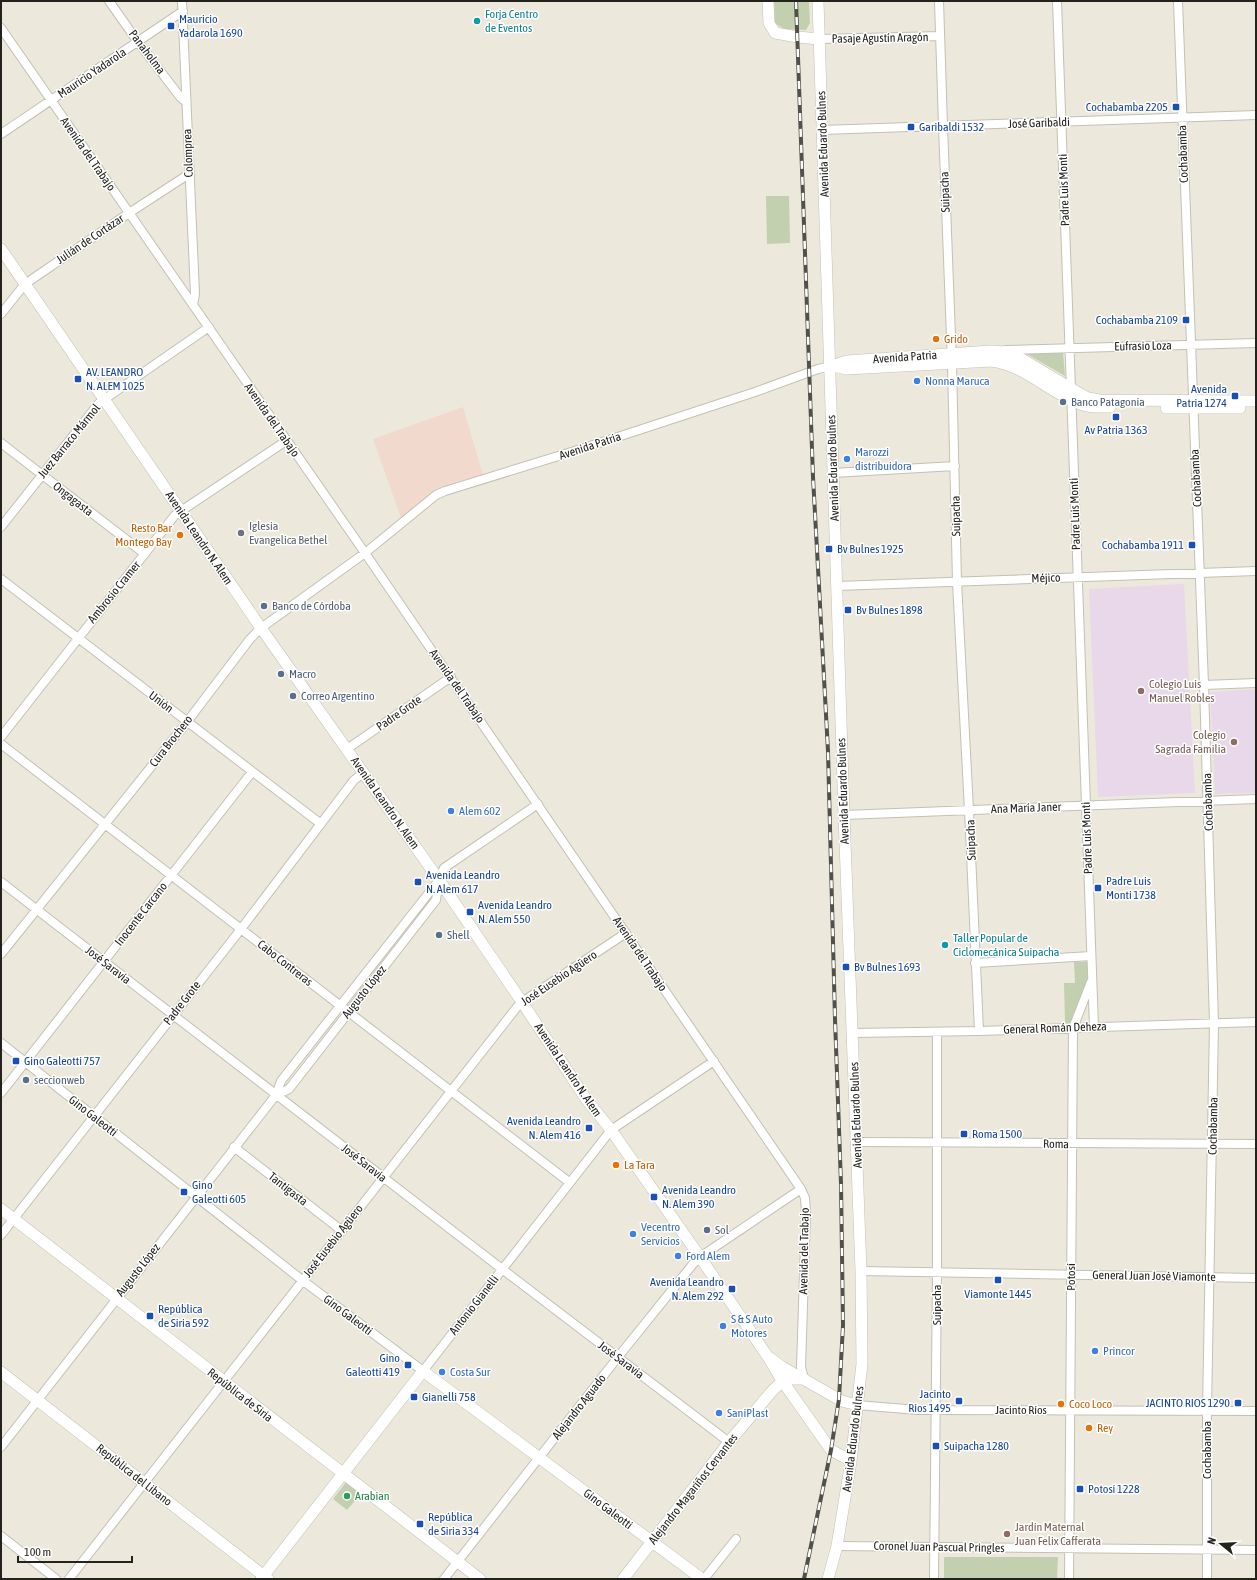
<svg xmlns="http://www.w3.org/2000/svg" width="1257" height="1580" font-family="'Asap Condensed',sans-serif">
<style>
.education{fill:#e9d8ea}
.medical{fill:#f1d9ce}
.green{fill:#c2d0af}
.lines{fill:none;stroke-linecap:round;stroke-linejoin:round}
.street-casing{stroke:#c3c0b4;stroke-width:10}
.secondary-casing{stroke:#c3c0b4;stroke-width:12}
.street{stroke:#fff;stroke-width:8}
.secondary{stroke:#fff;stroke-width:11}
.rail-casing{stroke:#515049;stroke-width:4}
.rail{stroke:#fff;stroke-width:2.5;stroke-dasharray:8;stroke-linecap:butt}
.culture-dot{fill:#0f9aa8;stroke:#fff;stroke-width:1.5}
.transit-dot{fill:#1a4fb4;stroke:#fff;stroke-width:1.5}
.food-dot{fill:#e8710a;stroke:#fff;stroke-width:1.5}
.shop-dot{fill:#3f7fe0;stroke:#fff;stroke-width:1.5}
.service-dot{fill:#5c6f8a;stroke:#fff;stroke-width:1.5}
.worship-dot{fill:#6b7280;stroke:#fff;stroke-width:1.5}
.education-dot{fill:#8d6e63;stroke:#fff;stroke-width:1.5}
.leisure-dot{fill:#2e9e5b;stroke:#fff;stroke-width:1.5}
.labels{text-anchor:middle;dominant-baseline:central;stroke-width:3;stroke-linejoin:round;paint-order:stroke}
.culture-label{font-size:12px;fill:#0d838f;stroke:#fff;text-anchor:start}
.transit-label{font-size:12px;fill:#164399;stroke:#fff;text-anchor:start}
.street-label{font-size:12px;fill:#23221d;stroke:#fff}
.food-label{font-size:12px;fill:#c56008;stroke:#fff;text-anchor:start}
.shop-label{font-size:12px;fill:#366cbe;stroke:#fff;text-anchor:start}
.service-label{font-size:12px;fill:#4e5e75;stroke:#fff;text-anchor:start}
.worship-label{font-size:12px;fill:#5b616d;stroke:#fff;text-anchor:start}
.education-label{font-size:12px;fill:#785e54;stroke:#fff;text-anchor:start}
.leisure-label{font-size:12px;fill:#27864d;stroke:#fff;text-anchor:start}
</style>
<rect width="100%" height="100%" fill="#ece9dc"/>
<path class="education" d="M1184 584 1195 793 1098 797 1089 589Z
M1256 689V793L1215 794 1210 692Z"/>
<path class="medical" d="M463 407 483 475 458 481 435 490 401 518 373 439Z"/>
<path class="green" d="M774 1H809L810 23 806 30 784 29 775 23Z
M766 196H789L790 243 767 244Z
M1063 352 1065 376 1027 354Z
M1074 962H1088L1091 979 1072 1023H1065L1064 983H1075Z
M346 1482 362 1493 347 1510 333 1499Z
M944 1557H1058L1057 1579H944Z"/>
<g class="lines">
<g class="street-casing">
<path id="street" d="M109 1 138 42 181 98 186 102
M182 1 195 294 193 305
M939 1 943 126 952 364 957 582 969 810 979 1031
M1057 1 1094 1027
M1178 1 1204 685 1214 1023 1207 1410V1579
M1 28 365 553 801 1189 805 1198 806 1213 801 1367 804 1379
M819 39 940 36
M822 130 1256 115
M1 134 183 11
M1 314 25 284 129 213 189 174
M1005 350 1256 343
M1 443 145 554
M833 473 955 466
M1 527 99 403 209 327
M1 579 321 824
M837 586 1256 571
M1204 685 1256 683
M1 737 175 515 286 441
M1 744 569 1182
M347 749 451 677
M844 815 1256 799
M1 882 502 1269 729 1442
M1 954 187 722 250 639 261 628 365 553 436 495 445 491 581 449 755 392 818 369 831 366
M975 963 1091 956
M853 1033 979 1031 1256 1022
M1 1043 302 1280 423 1371 611 1130 714 1061
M1 1093 252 772
M276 1095 289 1089 436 900 439 880 444 868 538 804
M857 1142 1256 1144
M234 1147 341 1230
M1 1235 241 929 354 780 364 773
M861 1271 1256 1278
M857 1405 918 1410 1256 1411
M1 1447 276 1095 281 1081 439 880
M1 1536 56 1579
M837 1546 1256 1550
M69 1579 517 1007 522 1002 626 933
M444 1579 618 1357 693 1264 700 1257 801 1189
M704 1579 736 1539
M934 1579 937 1273V1032
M1069 1579 1073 1028 1091 982"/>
</g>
<g class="secondary-casing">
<path id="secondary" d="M768 1 769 23 775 33 798 37 819 39
M818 1 844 815 861 1271 862 1364 851 1461 837 1546 828 1579
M1 249 261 628 439 880 522 1002 586 1099 611 1130 700 1257 768 1357 781 1379 831 1450 851 1461
M831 366 847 361 991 351 1004 352 1020 358 1077 392 1088 398 1100 400 1256 401
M833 366 847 369 992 361C1027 366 1050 394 1083 405 1092 408 1101 407 1110 407
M1166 408H1240
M1 1209 480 1579
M770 1358 782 1367 842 1401 857 1405
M1 1372 268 1579
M261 1579 423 1371 702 1579
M623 1579 729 1442 773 1390 783 1381 790 1379H804"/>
</g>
<use href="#street" class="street"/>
<use href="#secondary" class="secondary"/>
<g class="rail-casing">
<path id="rail" d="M796 1 813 477 828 751 835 1019 841 1184 843 1325 839 1399 831 1450 804 1579"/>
</g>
<use href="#rail" class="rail"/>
</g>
<g class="culture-dot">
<circle cx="477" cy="21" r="4"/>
<circle cx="945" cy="945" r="4"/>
</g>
<g class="transit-dot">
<rect x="167" y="22" width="8" height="8" rx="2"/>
<rect x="1172" y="103" width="8" height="8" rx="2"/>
<rect x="907" y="123" width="8" height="8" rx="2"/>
<rect x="1182" y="316" width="8" height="8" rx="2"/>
<rect x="74" y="375" width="8" height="8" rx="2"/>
<rect x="1231" y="392" width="8" height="8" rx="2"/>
<rect x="1112" y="413" width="8" height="8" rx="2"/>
<rect x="1188" y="541" width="8" height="8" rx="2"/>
<rect x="825" y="545" width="8" height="8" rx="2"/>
<rect x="844" y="606" width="8" height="8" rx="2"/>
<rect x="414" y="878" width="8" height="8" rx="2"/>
<rect x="1094" y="884" width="8" height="8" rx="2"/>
<rect x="466" y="908" width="8" height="8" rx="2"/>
<rect x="842" y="963" width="8" height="8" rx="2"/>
<rect x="12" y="1057" width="8" height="8" rx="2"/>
<rect x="585" y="1124" width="8" height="8" rx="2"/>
<rect x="960" y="1130" width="8" height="8" rx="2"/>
<rect x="180" y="1188" width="8" height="8" rx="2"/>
<rect x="650" y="1193" width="8" height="8" rx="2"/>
<rect x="994" y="1276" width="8" height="8" rx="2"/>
<rect x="728" y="1285" width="8" height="8" rx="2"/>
<rect x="146" y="1312" width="8" height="8" rx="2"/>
<rect x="404" y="1361" width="8" height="8" rx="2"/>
<rect x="410" y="1393" width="8" height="8" rx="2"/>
<rect x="955" y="1397" width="8" height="8" rx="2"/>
<rect x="1234" y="1399" width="8" height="8" rx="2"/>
<rect x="932" y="1442" width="8" height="8" rx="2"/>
<rect x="1076" y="1485" width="8" height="8" rx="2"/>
<rect x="416" y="1520" width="8" height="8" rx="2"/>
</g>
<g class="food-dot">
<circle cx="936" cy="339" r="4"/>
<circle cx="180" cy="535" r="4"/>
<circle cx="616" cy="1165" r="4"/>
<circle cx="1061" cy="1404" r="4"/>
<circle cx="1089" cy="1428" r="4"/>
</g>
<g class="shop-dot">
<circle cx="917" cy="381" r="4"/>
<circle cx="847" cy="459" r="4"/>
<circle cx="451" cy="811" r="4"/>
<circle cx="633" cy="1234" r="4"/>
<circle cx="678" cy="1256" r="4"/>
<circle cx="723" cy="1326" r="4"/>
<circle cx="1095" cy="1351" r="4"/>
<circle cx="442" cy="1372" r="4"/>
<circle cx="719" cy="1413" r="4"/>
</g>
<g class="service-dot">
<circle cx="1063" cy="402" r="4"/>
<circle cx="264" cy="606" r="4"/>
<circle cx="281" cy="674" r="4"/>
<circle cx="293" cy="696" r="4"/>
<circle cx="439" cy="935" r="4"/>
<circle cx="26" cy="1080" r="4"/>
<circle cx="707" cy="1230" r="4"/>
</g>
<circle class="worship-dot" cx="241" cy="533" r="4"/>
<g class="education-dot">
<circle cx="1141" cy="691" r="4"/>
<circle cx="1234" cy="742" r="4"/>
<circle cx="1007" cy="1534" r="4"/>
</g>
<circle class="leisure-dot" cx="347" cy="1496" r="4"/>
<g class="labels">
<g class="culture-label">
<text x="485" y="14">Forja Centro<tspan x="485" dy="14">de Eventos</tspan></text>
<text x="953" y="938">Taller Popular de<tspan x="953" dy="14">Ciclomecánica Suipacha</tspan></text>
</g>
<g class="transit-label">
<text x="179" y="19">Mauricio<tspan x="179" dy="14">Yadarola 1690</tspan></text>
<text x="1168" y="107" text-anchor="end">Cochabamba 2205</text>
<text x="919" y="127">Garibaldi 1532</text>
<text x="1178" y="320" text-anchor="end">Cochabamba 2109</text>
<text x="86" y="372">AV. LEANDRO<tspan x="86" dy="14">N. ALEM 1025</tspan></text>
<text x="1227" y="389" text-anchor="end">Avenida<tspan x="1227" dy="14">Patria 1274</tspan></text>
<text x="1116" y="430" text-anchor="middle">Av Patria 1363</text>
<text x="1184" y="545" text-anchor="end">Cochabamba 1911</text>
<text x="837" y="549">Bv Bulnes 1925</text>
<text x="856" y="610">Bv Bulnes 1898</text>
<text x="426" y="875">Avenida Leandro<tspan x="426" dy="14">N. Alem 617</tspan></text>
<text x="1106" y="881">Padre Luis<tspan x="1106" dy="14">Monti 1738</tspan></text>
<text x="478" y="905">Avenida Leandro<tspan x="478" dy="14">N. Alem 550</tspan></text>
<text x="854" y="967">Bv Bulnes 1693</text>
<text x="24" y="1061">Gino Galeotti 757</text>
<text x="581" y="1121" text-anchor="end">Avenida Leandro<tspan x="581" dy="14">N. Alem 416</tspan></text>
<text x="972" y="1134">Roma 1500</text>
<text x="192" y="1185">Gino<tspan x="192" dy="14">Galeotti 605</tspan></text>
<text x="662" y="1190">Avenida Leandro<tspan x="662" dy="14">N. Alem 390</tspan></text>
<text x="724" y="1282" text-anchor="end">Avenida Leandro<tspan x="724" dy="14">N. Alem 292</tspan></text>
<text x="998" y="1294" text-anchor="middle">Viamonte 1445</text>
<text x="158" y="1309">República<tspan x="158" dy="14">de Siria 592</tspan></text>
<text x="400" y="1358" text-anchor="end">Gino<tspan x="400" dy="14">Galeotti 419</tspan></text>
<text x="951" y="1394" text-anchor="end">Jacinto<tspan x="951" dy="14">Ríos 1495</tspan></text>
<text x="422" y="1397">Gianelli 758</text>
<text x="1230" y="1403" text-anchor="end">JACINTO RIOS 1290</text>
<text x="944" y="1446">Suipacha 1280</text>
<text x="1088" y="1489">Potosí 1228</text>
<text x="428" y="1517">República<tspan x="428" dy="14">de Siria 334</tspan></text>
</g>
<g class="street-label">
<text transform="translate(880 38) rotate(-1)">Pasaje Agustín Aragón</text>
<text transform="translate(147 52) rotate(53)">Panaholma</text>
<text transform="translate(92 73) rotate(-34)">Mauricio Yadarola</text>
<text transform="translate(1039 123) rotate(-2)">José Garibaldi</text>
<text transform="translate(823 144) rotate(-92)">Avenida Eduardo Bulnes</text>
<text transform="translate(188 153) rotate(-92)">Colomprea</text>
<text transform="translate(88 154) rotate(55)">Avenida del Trabajo</text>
<text transform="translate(1183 154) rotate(-92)">Cochabamba</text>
<text transform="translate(1064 190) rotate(-92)">Padre Luis Monti</text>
<text transform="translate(945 192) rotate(-92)">Suipacha</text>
<text transform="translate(90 239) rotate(-34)">Julián de Cortázar</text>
<text transform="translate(1143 346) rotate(-1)">Eufrasio Loza</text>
<text transform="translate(905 357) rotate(-4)">Avenida Patria</text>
<text transform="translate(272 420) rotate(55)">Avenida del Trabajo</text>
<text transform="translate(69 441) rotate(-51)">Juez Barraco Mármol</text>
<text transform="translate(590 446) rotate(-18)">Avenida Patria</text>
<text transform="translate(833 468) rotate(-92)">Avenida Eduardo Bulnes</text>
<text transform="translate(1196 478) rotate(-93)">Cochabamba</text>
<text transform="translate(73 499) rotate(38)">Ongagasta</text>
<text transform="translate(1075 514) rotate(-92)">Padre Luis Monti</text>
<text transform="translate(956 516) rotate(-91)">Suipacha</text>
<text transform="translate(199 538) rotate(56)">Avenida Leandro N. Alem</text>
<text transform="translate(1046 578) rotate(-2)">Méjico</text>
<text transform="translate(114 592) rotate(-51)">Ambrosio Cramer</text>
<text transform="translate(457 686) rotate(55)">Avenida del Trabajo</text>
<text transform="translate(161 702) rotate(37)">Unión</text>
<text transform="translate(399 713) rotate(-35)">Padre Grote</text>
<text transform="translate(171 741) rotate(-52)">Cura Brochero</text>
<text transform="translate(843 791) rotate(-92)">Avenida Eduardo Bulnes</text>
<text transform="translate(1208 802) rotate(-92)">Cochabamba</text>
<text transform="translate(385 803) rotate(55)">Avenida Leandro N. Alem</text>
<text transform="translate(1026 808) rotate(-2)">Ana María Janer</text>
<text transform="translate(1087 838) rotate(-92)">Padre Luis Monti</text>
<text transform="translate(971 840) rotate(-92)">Suipacha</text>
<text transform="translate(141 914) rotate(-52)">Inocente Carcano</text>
<text transform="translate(640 954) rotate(56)">Avenida del Trabajo</text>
<text transform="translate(285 963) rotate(38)">Cabo Contreras</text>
<text transform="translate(108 965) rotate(38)">José Saravia</text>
<text transform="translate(559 978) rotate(-34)">José Eusebio Agüero</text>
<text transform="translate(364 992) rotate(-52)">Augusto López</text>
<text transform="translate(182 1003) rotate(-52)">Padre Grote</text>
<text transform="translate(1055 1028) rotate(-2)">General Román Deheza</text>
<text transform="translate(568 1070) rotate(56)">Avenida Leandro N. Alem</text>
<text transform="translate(856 1115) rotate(-92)">Avenida Eduardo Bulnes</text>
<text transform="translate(93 1116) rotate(38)">Gino Galeotti</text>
<text transform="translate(1213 1126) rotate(-89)">Cochabamba</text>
<text transform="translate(1056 1144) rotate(1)">Roma</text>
<text transform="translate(364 1163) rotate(38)">José Saravia</text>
<text transform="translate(288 1189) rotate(38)">Tantigasta</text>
<text transform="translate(333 1241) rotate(-52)">José Eusebio Agüero</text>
<text transform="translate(804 1251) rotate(-89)">Avenida del Trabajo</text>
<text transform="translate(138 1270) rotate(-52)">Augusto López</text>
<text transform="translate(1154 1276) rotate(1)">General Juan José Viamonte</text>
<text transform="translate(1071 1277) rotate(-90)">Potosí</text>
<text transform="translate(474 1305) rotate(-52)">Antonio Gianelli</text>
<text transform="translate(937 1305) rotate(-90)">Suipacha</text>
<text transform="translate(348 1315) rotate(37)">Gino Galeotti</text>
<text transform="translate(621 1360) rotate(37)">José Saravia</text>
<text transform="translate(240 1395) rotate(38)">República de Siria</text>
<text transform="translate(579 1407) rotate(-52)">Alejandro Aguado</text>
<text x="1021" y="1410">Jacinto Ríos</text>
<text transform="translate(853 1439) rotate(-83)">Avenida Eduardo Bulnes</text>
<text transform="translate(1207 1450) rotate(-90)">Cochabamba</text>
<text transform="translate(134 1475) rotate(38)">República del Libano</text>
<text transform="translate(693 1489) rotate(-52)">Alejandro Magariños Cervantes</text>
<text transform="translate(608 1509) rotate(37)">Gino Galeotti</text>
<text transform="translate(939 1547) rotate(1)">Coronel Juan Pascual Pringles</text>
</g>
<g class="food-label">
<text x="944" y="339">Grido</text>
<text x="172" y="528" text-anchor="end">Resto Bar<tspan x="172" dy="14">Montego Bay</tspan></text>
<text x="624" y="1165">La Tara</text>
<text x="1069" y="1404">Coco Loco</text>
<text x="1097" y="1428">Rey</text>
</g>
<g class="shop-label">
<text x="925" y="381">Nonna Maruca</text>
<text x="855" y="452">Marozzi<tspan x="855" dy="14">distribuidora</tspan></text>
<text x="459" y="811">Alem 602</text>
<text x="641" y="1227">Vecentro<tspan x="641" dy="14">Servicios</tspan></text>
<text x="686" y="1256">Ford Alem</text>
<text x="731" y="1319">S &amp; S Auto<tspan x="731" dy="14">Motores</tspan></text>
<text x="1103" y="1351">Princor</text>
<text x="450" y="1372">Costa Sur</text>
<text x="727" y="1413">SaniPlast</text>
</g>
<g class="service-label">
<text x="1071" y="402">Banco Patagonia</text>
<text x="272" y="606">Banco de Córdoba</text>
<text x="289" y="674">Macro</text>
<text x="301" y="696">Correo Argentino</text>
<text x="447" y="935">Shell</text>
<text x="34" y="1080">seccionweb</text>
<text x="715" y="1230">Sol</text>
</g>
<g class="worship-label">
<text x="249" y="526">Iglesia<tspan x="249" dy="14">Evangelica Bethel</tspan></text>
</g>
<g class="education-label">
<text x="1149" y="684">Colegio Luis<tspan x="1149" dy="14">Manuel Robles</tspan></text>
<text x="1226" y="735" text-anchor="end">Colegio<tspan x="1226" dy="14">Sagrada Familia</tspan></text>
<text x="1015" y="1527">Jardín Maternal<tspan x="1015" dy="14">Juan Felix Cafferata</tspan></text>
</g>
<g class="leisure-label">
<text x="355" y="1496">Arabian</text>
</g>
</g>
<rect width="1257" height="1580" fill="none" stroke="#23221d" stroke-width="4"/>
<g transform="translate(1221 1544) rotate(288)" stroke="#ffffff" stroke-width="3" paint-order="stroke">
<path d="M0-3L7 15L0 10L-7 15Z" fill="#23221d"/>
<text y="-6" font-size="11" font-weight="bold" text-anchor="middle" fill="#23221d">N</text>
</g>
<path d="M18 1556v6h114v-6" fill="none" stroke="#23221d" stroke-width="2"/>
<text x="24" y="1556" font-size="12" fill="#23221d" stroke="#ffffff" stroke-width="3" paint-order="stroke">100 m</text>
</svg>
